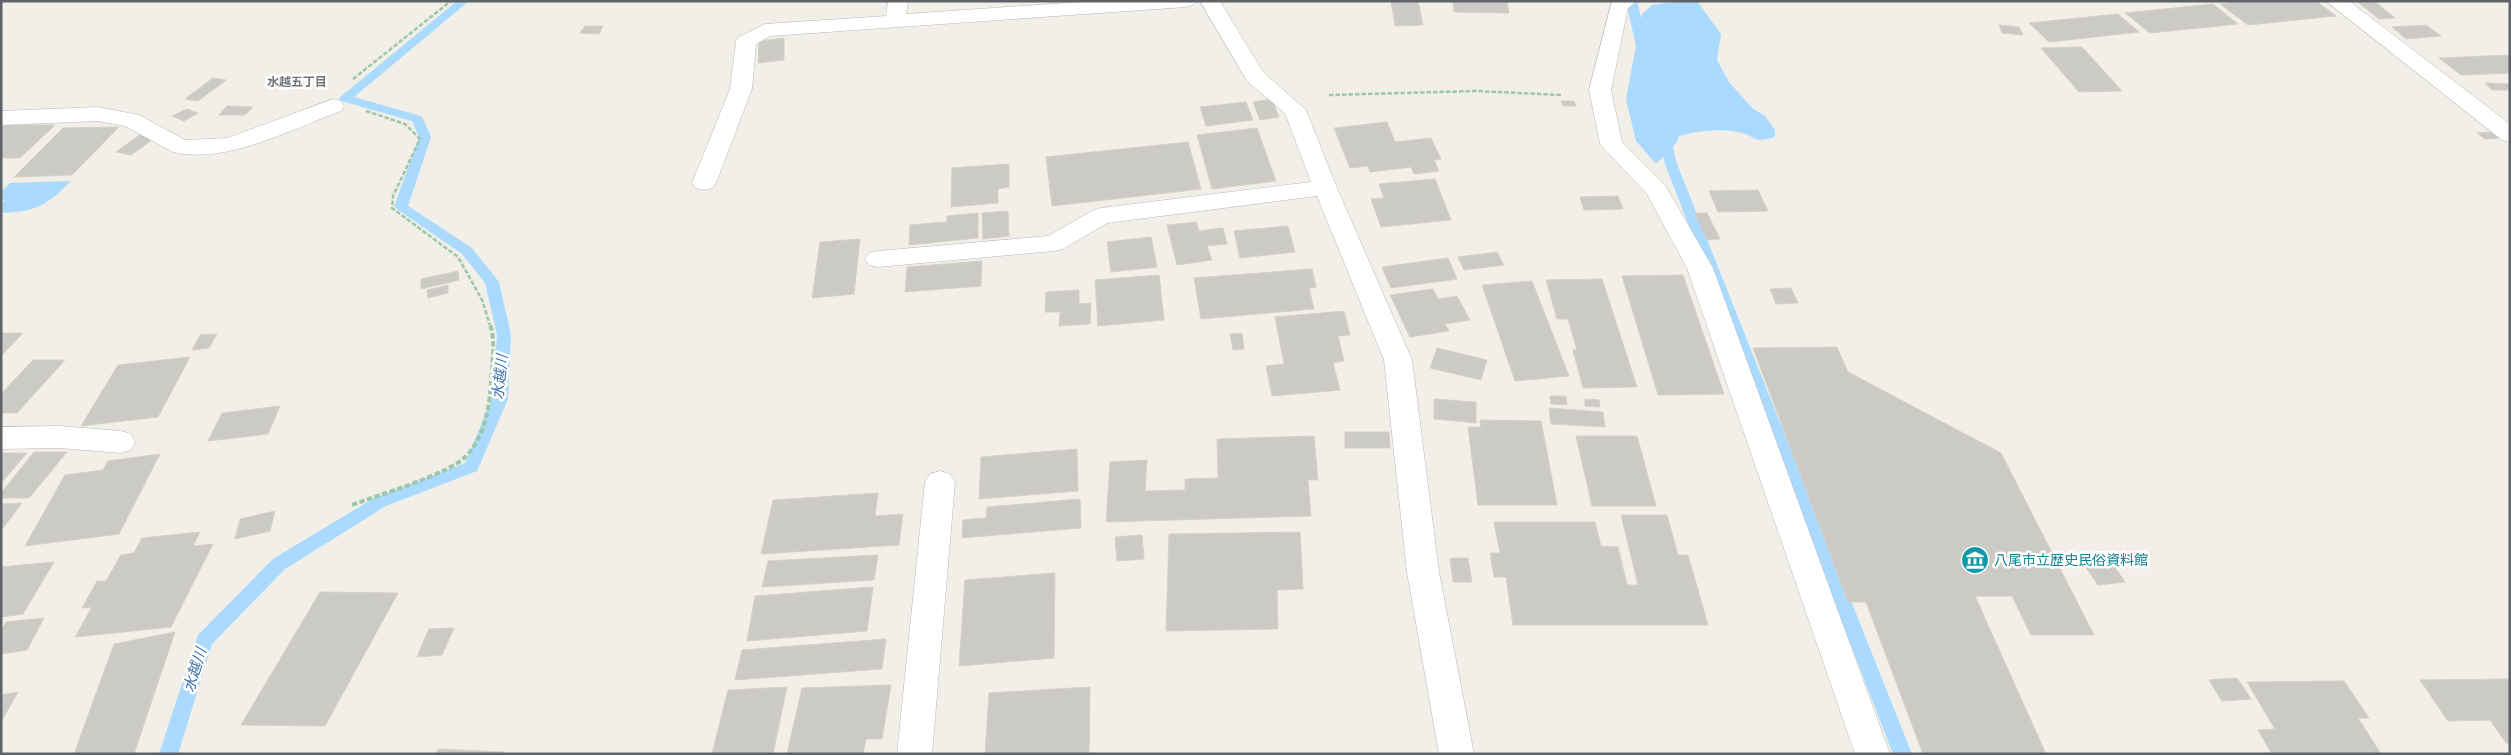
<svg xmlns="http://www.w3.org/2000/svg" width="2511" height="755" font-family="Karla,'Noto Sans JP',sans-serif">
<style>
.water{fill:#aadaff}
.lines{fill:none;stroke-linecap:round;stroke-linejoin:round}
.stream{fill:#aadaff;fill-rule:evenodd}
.building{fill:#cccac5;stroke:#d6d1c6}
.minor-casing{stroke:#b5b8bc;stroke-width:1}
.path-far1{stroke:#9cc7a9;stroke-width:2.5;stroke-dasharray:4.5 2;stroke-linecap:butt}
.path{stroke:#9cc7a9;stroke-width:4;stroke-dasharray:5.5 2.5;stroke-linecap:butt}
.minor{fill:#fff;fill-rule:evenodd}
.labels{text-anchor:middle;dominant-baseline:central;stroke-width:5;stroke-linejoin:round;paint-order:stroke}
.far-neighbourhood-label{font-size:12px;font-weight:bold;fill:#70757a;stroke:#fff}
.culture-label{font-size:14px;fill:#0d838f;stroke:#fff;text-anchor:start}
.water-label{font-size:15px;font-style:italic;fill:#4174aa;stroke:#fff}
</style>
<rect width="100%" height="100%" fill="#f1efe8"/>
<path class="water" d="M1684 1H1697L1721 34 1717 60 1729 82 1752 108 1765 116 1775 130V137C1750 144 1758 136 1738 132 1719 128 1697 131 1679 136L1677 142 1656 164 1636 141 1626 99 1642 14 1652 5Z
M71 181C47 205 36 212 1 213V204L5 200 1 199V192L10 183Z"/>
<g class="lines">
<path class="stream" d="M457 1H469L354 97 421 116 423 119 431 137 408 206 472 248 499 282 511 335 508 399 477 471 386 506 285 569 212 644 178 754H159L198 635 273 559 374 498 465 463 492 399 497 335 485 283 462 254 394 207 419 137 412 121 341 101 339 98Z
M1626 1H1637L1649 51 1647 53 1643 54 1637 51Z
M1663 127 1669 131 1677 164 1912 754H1893L1665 164 1657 131Z"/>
</g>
<path class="building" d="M1391 1H1418L1423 25 1395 26Z
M1453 1H1507L1509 13 1454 12Z
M2244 1H2316L2336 16 2248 25 2220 4Z
M2374 1 2395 18 2379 19 2358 2Z
M2213 4 2238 24 2150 33 2125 13Z
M2118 14 2139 32 2049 42 2029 23Z
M1999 25 2019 27 2023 35 2002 33Z
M2426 25 2441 36 2406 39 2392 27Z
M585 26H603L599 34 580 33Z
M784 38V60L758 63 759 41Z
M2082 47 2122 91 2079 92 2041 48Z
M2510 55V73L2461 75 2439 58Z
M213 78 226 80 198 101 185 99Z
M2485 83 2510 84V90H2492Z
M1272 99 1279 117 1260 120 1253 102Z
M1561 101H1574L1576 106H1563Z
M1246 102 1253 120 1206 126 1200 107Z
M227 106 253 107 245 115H219Z
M187 109 198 113 184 121 172 116Z
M1387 122 1395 142 1431 138 1441 159 1434 160 1439 171 1414 174 1411 167 1370 172 1368 166 1350 168 1334 128Z
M1 125H55L20 158H1Z
M119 127 72 175 14 177 63 128Z
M1257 128 1276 181 1212 189 1197 135Z
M2491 132 2500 138 2485 139 2477 133Z
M141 134 156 137 131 155 116 152Z
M1188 142 1201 189 1052 206 1046 157Z
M1009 164V187L998 189V203L951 207 952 168Z
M1435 179 1451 220 1381 227 1371 199 1384 198 1379 184Z
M1758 190 1768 211 1718 212 1709 191Z
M1618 196 1623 209 1584 210 1580 197Z
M1008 211 1009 236 983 239 982 213Z
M978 213V238L909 245 910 225 947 222V216Z
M1695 213H1707L1720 239 1707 240Z
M1196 222 1199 231 1223 228 1227 244 1207 246 1212 260 1177 265 1167 225Z
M1288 226 1295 252 1240 258 1234 231Z
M1151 237 1157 267 1111 272 1107 242Z
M860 239 854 294 812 298 820 242Z
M1497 252 1504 265 1464 270 1458 257Z
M1448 258 1457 279 1391 288 1382 267Z
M982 261 981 286 905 292 907 267Z
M1312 269 1316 287 1309 288 1314 309 1201 319 1194 278Z
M458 271 459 280 421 289V279Z
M1159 275 1164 320 1098 326 1095 280Z
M1683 275 1724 394 1658 395 1622 276Z
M1602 279 1637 387 1583 388 1573 350H1577L1568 319H1557L1546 280Z
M1532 281 1569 376 1515 381 1482 285Z
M448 285V293L428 298 427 290Z
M1791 288 1798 303 1776 304 1770 289Z
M1433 289 1438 299 1457 296 1470 320 1445 324 1449 331 1410 337 1390 295Z
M1079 290V304L1091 303 1090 324 1059 326 1060 312H1045L1046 292Z
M1344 311 1350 335 1338 336 1344 361 1333 363 1340 390 1272 396 1266 366 1284 364 1275 317Z
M1 333H23L1 356Z
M1242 333 1244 349 1233 350 1230 334Z
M217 334 209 348 192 350 200 335Z
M1837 347 1848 372 2001 453 2094 635H2031L2012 596H1975L2046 754H1923L1866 602H1848L1753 348Z
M1437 348 1487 360 1481 380 1430 368Z
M190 357 158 417 81 426 118 365Z
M33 360H65L17 413H1V394Z
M1550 396H1566L1567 405 1551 404Z
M1434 399 1476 402V423L1434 419Z
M1585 399 1599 400 1600 407 1585 406Z
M280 406 268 434 208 441 222 413Z
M1549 408 1603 412 1605 427 1551 424Z
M1480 420 1541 421 1557 505H1478L1468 427H1481Z
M1345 432H1389L1390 448H1345Z
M1314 436 1318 480H1308L1311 516 1106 522 1110 462 1147 460 1145 491 1185 490V479L1218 478 1217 439Z
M1576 436H1637L1656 506H1592Z
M1077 449 1078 491 979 499 981 457Z
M34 452H67L29 498H1V493Z
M1 453H27L1 483Z
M160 454 119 534 25 546 65 475 103 470 108 461Z
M878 493 875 516 903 514 899 545 761 554 773 500Z
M1080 499 1081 528 962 538 963 520 986 518 987 507Z
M22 503 1 531V504Z
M275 511 270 531 235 539 240 519Z
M1621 515H1667L1678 555H1688L1708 625H1513L1506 577H1494L1490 553H1500L1494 522H1595L1601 546 1618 547 1627 585H1638Z
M200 532 193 546 213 544 171 627 75 637 92 607 82 608 97 581H106L121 555 134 553 142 538Z
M1300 532 1303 589 1277 590 1278 629 1166 631 1169 534Z
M1142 535 1144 559 1117 561 1115 537Z
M2105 553 2125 582 2098 585 2078 556Z
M878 555 874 580 762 587 768 561Z
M1450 558H1468L1472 582H1453Z
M54 562 23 614 1 617V567Z
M1055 573 1054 658 959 666 965 580Z
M873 587 867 631 747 641 755 596Z
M320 592 398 593 325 726 241 725Z
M44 618 27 650 1 654V631L6 622Z
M454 628 442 655 417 657 429 629Z
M175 632 134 754H74L114 644Z
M886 639 882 669 735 680 742 650Z
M2237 678 2251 699 2222 701 2209 680Z
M2510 679V743H2506L2490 720 2448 721 2420 680Z
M2344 681 2369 718H2358L2381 754H2272L2258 730 2275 729 2247 682Z
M891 685 882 739H866L863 754H787L802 688Z
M787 687 773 754H712L728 690Z
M1090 687 1089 754H985L989 693Z
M18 692 1 722V695Z
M438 749 504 752 503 754H436Z"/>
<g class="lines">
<g class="minor-casing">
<path id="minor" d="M888 1H908L906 14 1095 1H1196L1193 5 1186 7 770 36 756 44 752 89 716 183 712 188 704 190 696 188 692 183 730 89 736 41 739 37 765 24 886 16Z
M1200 1H1220L1263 72 1306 110 1337 188 1412 360 1439 572 1474 754H1439L1407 572 1384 360 1317 196 1107 223 1063 249 1054 251 878 267 869 265 865 259 869 253 878 251 1048 236 1092 211 1101 208 1311 182 1285 113 1247 81Z
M1612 1H1637L1628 8 1611 90 1622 142 1665 185 1713 268 1890 754H1855L1687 268 1647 194 1600 144 1589 90Z
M2326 1H2349L2510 124V142L2502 140Z
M333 99 341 101 344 106 341 111C292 129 225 165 173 152L125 126 98 121 1 125V111L98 107 139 115 185 140 228 138Z
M59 426 121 431 131 434 135 442 131 450 121 453 59 448 1 449V427Z
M940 471 950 474 955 482 932 754H897L925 482 930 474Z"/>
</g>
<path class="path-far1" d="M353 79 451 1
M1329 95 1476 91 1562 95
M366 111 405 124 420 139 393 196 392 208 458 257 482 300 490 325"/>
<path class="path" d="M352 505C378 495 446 475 464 458 484 440 490 406 491 381 492 362 496 342 490 324"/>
<use href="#minor" class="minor"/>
</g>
<defs>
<g id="museum-disc" transform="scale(1.4375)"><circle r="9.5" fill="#0f9aa8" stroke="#fff"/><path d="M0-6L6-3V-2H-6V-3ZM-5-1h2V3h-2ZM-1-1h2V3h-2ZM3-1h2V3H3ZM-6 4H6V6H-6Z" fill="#fff"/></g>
</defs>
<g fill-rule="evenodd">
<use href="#museum-disc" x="1975" y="560"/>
</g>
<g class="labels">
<g class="far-neighbourhood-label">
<text x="297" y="82">水越五丁目</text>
</g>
<g class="culture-label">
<text x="1994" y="560">八尾市立歴史民俗資料館</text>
</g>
<g class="water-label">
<text transform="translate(500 377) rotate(-84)">水越川</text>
<text transform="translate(195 670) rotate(-73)">水越川</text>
</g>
</g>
<rect width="2511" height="755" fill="none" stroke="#5f6368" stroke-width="5"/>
</svg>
